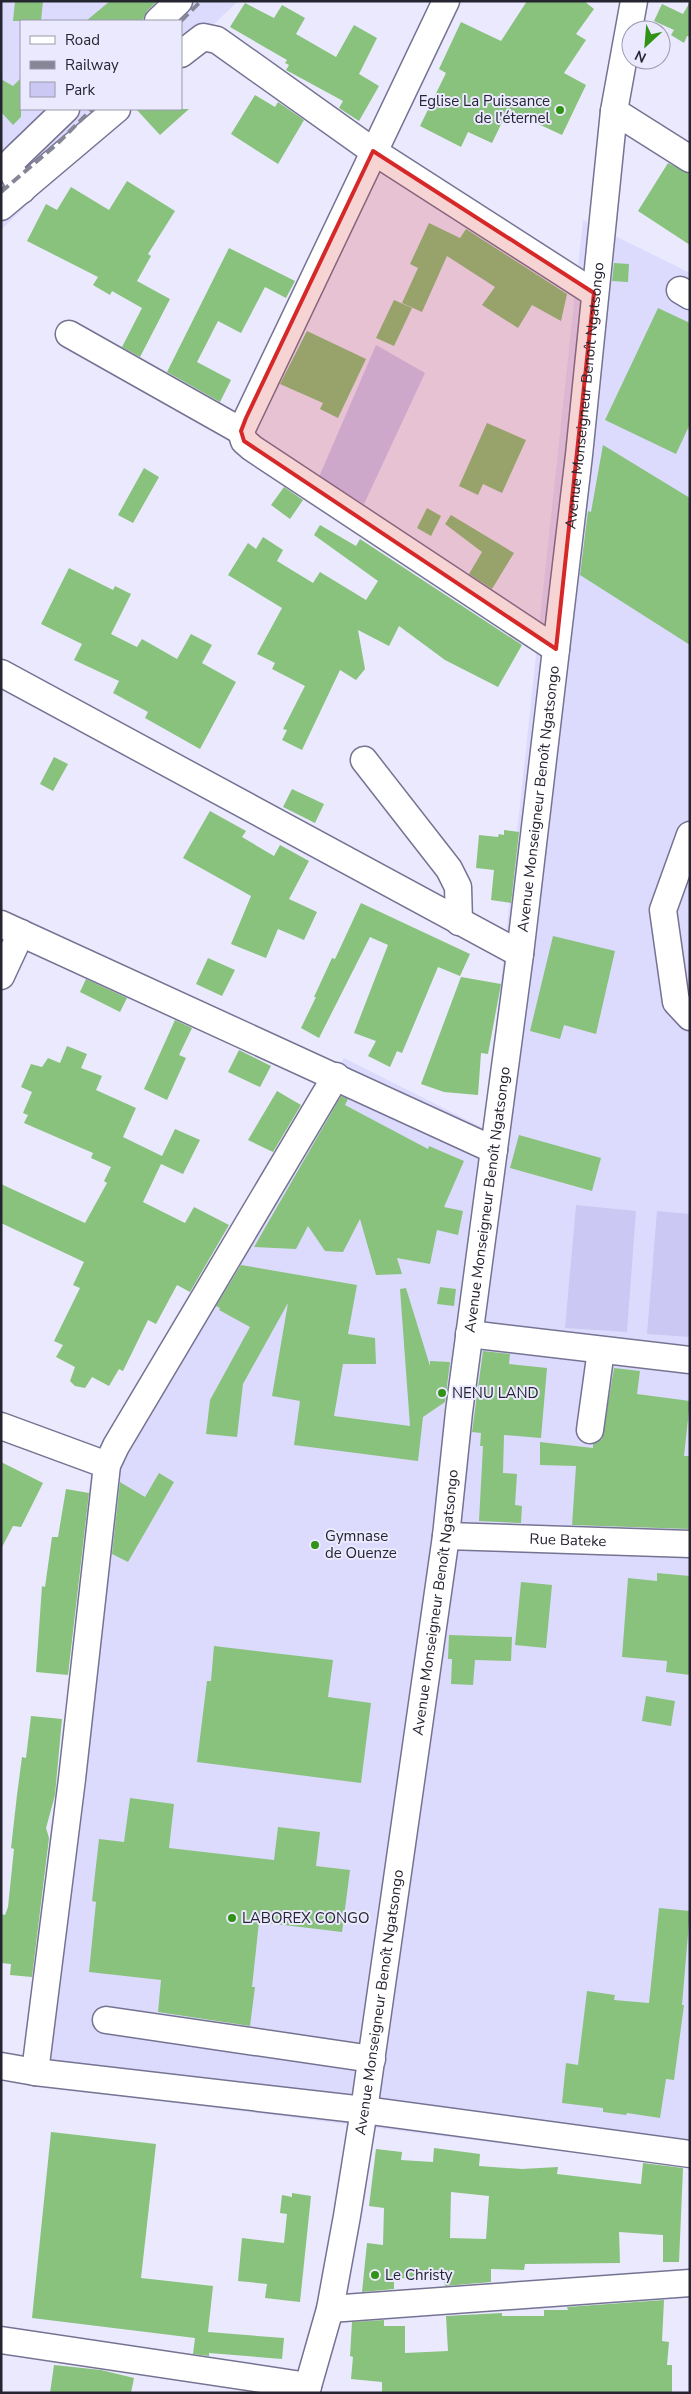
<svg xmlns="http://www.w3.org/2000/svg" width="691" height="2394" font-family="'Nunito Sans',sans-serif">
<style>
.built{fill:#dddbfd}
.green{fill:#cbc8f3}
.building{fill:#88c27c;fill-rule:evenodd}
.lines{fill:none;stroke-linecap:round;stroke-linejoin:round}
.minor-casing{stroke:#757392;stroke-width:29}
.minor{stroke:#fff;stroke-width:26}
.rail{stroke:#878697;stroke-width:4;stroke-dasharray:10 5;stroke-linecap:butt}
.marked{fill:#d62828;fill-opacity:0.2;stroke:#d62828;stroke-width:4;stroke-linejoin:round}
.poi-dot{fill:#309315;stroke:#eae9fe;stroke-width:2}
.labels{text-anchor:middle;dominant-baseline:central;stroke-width:4;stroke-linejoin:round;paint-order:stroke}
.poi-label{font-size:15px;fill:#252431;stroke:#eae9fe;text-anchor:start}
.street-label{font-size:15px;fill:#252431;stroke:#eae9fe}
</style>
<rect width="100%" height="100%" fill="#eae9fe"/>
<path class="built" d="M1 1H238L181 56V21H21V109H127L1 230Z
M583 220 690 273V2167L32 2085 91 1472 344 1058 485 1129Z"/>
<path class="green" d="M376 345 425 373 364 504 319 477Z
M576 1205 636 1211 627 1332 565 1328Z
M657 1211 690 1214V1337L647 1334Z"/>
<path class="building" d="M15 1H43L41 21H13Z
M110 1H157L147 11 142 21H86Z
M527 1H584L594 9 576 34 586 40 564 73 586 85 562 135 508 110 492 143 468 132 461 147 420 126 446 73 439 69 461 22 501 41Z
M690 2V37L687 36 684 43 671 35 674 30 654 21 662 4 683 14Z
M245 3 274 18 282 5 305 18 296 34 336 57 354 25 377 38 359 74 379 86 359 121 339 108 343 101 286 70 289 65 285 63 287 60 230 27Z
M21 78V117L13 125 1 112V79L13 86Z
M255 95 275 107 278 102 304 120 278 164 231 134Z
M136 109H189L160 135Z
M668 163 690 174V245L638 211Z
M127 181 175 211 148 254 151 256 137 281 170 299 140 357 122 347 142 308 112 291 110 295 93 285 98 277 27 241 46 204 57 210 71 187 109 210Z
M429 223 460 238 466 229 567 294 561 321 532 305 518 328 482 305 495 287 447 256 422 312 402 303 418 268 410 264Z
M229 248 295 281 286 298 265 287 241 333 218 321 197 362 231 380 220 402 167 372Z
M614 263 629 264 628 282 612 281Z
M394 300 412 308 394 346 376 338Z
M658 308 690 323V424L676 454 605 420Z
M307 331 366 359 338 418 320 409 323 403 280 384Z
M487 423 526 440 502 493 483 484 478 495 459 486Z
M603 445 690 498V645L580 575 588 511 591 512Z
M144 468 159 477 133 523 118 515Z
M284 487 303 500 290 519 271 505Z
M427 508 441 516 431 536 417 528Z
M451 515 514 553 492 589 469 574 482 552 445 524Z
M320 525 356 546 360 539 522 645 498 687 445 660 399 626 389 646 358 630 365 669 356 680 340 670 302 750 282 740 287 730 283 729 305 686 272 669 275 663 257 654 282 608 228 575 248 543 256 549 263 537 283 550 277 561 313 583 320 572 366 600 378 581 314 535Z
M69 568 113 590 115 586 131 594 111 634 137 647 142 639 177 659 191 634 212 645 202 663 236 682 200 749 145 718 148 712 113 693 119 681 74 660 82 644 41 624Z
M54 757 68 764 53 791 40 784Z
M292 789 324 804 315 823 283 807Z
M210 811 246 831 242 837 274 856 280 845 309 861 289 899 317 912 304 940 278 929 266 958 231 944 251 896 183 858Z
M504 830 519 832 511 903 491 900 494 870 476 868 479 835 498 837 499 834 504 835Z
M361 903 470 954 460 976 438 967 402 1053 397 1051 390 1067 368 1056 376 1041 354 1033 388 945 370 937 319 1038 301 1028 316 997H314L332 958 335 959Z
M553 936 615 951 596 1034 564 1025 560 1039 530 1031Z
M208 958 235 970 222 996 196 984Z
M461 977 501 984 488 1054 481 1053 478 1095 444 1092 421 1084Z
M86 979 127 998 120 1012 80 992Z
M175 1020 192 1028 179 1055 186 1058 167 1100 144 1089Z
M67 1046 87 1054 81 1068 102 1076 96 1090 136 1108 123 1137 162 1156 175 1129 200 1140 183 1174 161 1164 143 1202 185 1223 194 1207 229 1225 190 1292 177 1285 156 1324 148 1320 123 1371 119 1369 109 1386 92 1377 85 1388 75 1386 70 1381 75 1367 56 1357 63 1345 54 1341 80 1288 73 1285 84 1262 1 1223V1184L85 1223 107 1183 104 1181 111 1167 91 1158 93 1153 24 1123 28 1115 23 1113 32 1092 21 1087 31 1064 42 1067 48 1058 60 1063Z
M239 1050 271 1066 260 1087 228 1072Z
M277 1091 301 1105 273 1152 248 1140Z
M341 1096 348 1099 345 1105 428 1149 429 1146 464 1161 444 1207 463 1211 458 1235 437 1230 430 1264 397 1258 402 1274 376 1275 360 1219 343 1252 325 1251 308 1226 296 1249 254 1247Z
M519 1135 601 1158 592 1191 510 1168Z
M241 1265 357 1285 348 1334 375 1338 376 1364H343L334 1416 410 1426 400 1289 406 1288 430 1366V1361L450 1362 445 1402 423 1417 418 1461 294 1445 300 1401 272 1396 288 1303 243 1384 237 1437 206 1434 210 1400 250 1327 219 1310 220 1308 216 1306Z
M440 1287 456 1289 454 1306 437 1304Z
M483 1351 510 1354 509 1364 547 1368 541 1438 504 1435 503 1473 517 1474 515 1505 522 1506 521 1523 479 1521 483 1446H480L481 1433 472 1432Z
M614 1368 640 1371 637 1394 690 1401 684 1456H690V1529L572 1525 576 1466 540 1465V1442L593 1448V1444L602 1439Z
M1 1462 43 1483 21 1527 13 1526 1 1549Z
M159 1473 174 1482 128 1562 112 1554 120 1482 145 1497Z
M66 1489 89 1493 68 1675 36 1672 42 1586 45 1587 52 1537H58Z
M657 1573 690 1576V1675L666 1672 667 1661 622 1657 628 1578 657 1581Z
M521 1582 552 1585 546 1648 515 1645Z
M449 1635 512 1637 511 1661 475 1660 473 1685 451 1684 452 1659H448Z
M214 1646 333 1660 328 1697 371 1703 361 1783 197 1762 207 1681H211Z
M646 1696 675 1701 671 1726 642 1721Z
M31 1716 62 1719 55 1795 46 1828 49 1838 32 1977 10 1975 11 1964 1 1963V1914L5 1915 8 1907 14 1849 11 1848 17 1795 22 1757 26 1758Z
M130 1798 174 1804 169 1848 274 1860 278 1827 320 1832 316 1866 350 1870 342 1932 259 1922 252 1987H255L250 2026 158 2012 161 1980 89 1972 96 1902 92 1901 99 1839 124 1842Z
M659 1908 690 1911 682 2005H684L674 2080 666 2079 660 2118 627 2113 626 2115 603 2112V2108L562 2103 566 2063 578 2065 587 1991 615 1995 614 2000 649 2003Z
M51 2132 156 2144 141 2278 213 2286 208 2332 284 2338 282 2359 209 2353V2356L193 2354 195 2338 32 2318Z
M434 2148 480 2154 479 2166 522 2169 558 2167 557 2174 641 2184 643 2163 683 2168 679 2262H663V2235L619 2232 620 2263 525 2264 524 2270 491 2269V2282L445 2286 444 2279 394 2278V2289L362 2292 367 2243 383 2245 384 2208 369 2206 376 2149 402 2152 401 2160 433 2162ZM451 2192 489 2196 486 2239 450 2238Z
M292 2193 311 2196 300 2302 265 2298 267 2284 238 2281 242 2238 284 2243 287 2214 280 2213 282 2195 292 2197Z
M664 2300 662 2341 669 2342 667 2365H672V2393H382V2382L351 2379 353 2357 350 2356 352 2322 384 2320V2326H405V2353L448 2351 446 2316 502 2313V2316H544V2310H568L567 2307Z
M54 2365 101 2370 134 2378 131 2393H50Z"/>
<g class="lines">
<g class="minor-casing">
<g id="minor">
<path d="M446 1 241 431 244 441 252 448 556 649"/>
<path d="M158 21 179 1"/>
<path d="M181 54 203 37 217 40 373 151 594 293"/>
<path d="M614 111 690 159"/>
<path d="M22 190 10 167 13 160 66 109"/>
<path d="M1 207 117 109"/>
<path d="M680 290 690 296"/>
<path d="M69 334 241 431"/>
<path d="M1 673 520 954"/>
<path d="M364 760 449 869 458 887 459 922"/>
<path d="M690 835 663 910 676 1002 690 1017"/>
<path d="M1 924 494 1150"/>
<path d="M1 976 21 933"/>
<path d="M469 1334 690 1360"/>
<path d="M1 1426 107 1465"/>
<path d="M590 1430 601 1350"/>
<path id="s1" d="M446 1536 690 1544"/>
<path d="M106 2020 372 2059"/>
<path d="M1 2066 35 2072 364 2110 690 2154"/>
<path d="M35 2072 72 1779 107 1465 116 1446 336 1076"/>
<path d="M330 2309 690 2283"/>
<path d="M1 2340 308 2386"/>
<path id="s2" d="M306 2393 330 2309 347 2216 364 2110 446 1536 459 1412 520 954 579 455 614 111 634 1"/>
</g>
</g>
<use href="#minor" class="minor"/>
<path class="rail" d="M181 21 201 1
M1 192 57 144 92 109"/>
</g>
<path class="marked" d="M373 151 594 293 556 649 244 441 241 431 246 418Z"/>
<g class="poi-dot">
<circle cx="560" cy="110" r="5"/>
<circle cx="442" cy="1393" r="5"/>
<circle cx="315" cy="1545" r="5"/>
<circle cx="232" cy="1918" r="5"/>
<circle cx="375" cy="2275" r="5"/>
</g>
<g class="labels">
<g class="poi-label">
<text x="550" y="101" text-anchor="end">Eglise La Puissance<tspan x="550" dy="17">de l'éternel</tspan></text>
<text x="452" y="1393">NENU LAND</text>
<text x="325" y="1536">Gymnase<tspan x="325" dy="17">de Ouenze</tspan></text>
<text x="242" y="1918">LABOREX CONGO</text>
<text x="385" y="2275">Le Christy</text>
</g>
<g class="street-label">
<text stroke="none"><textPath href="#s2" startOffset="2018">Avenue Monseigneur Benoît Ngatsongo</textPath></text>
<text stroke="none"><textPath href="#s2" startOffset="1612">Avenue Monseigneur Benoît Ngatsongo</textPath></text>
<text stroke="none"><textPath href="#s2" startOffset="1208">Avenue Monseigneur Benoît Ngatsongo</textPath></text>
<text stroke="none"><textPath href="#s1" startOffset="122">Rue Bateke</textPath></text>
<text stroke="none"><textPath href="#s2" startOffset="802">Avenue Monseigneur Benoît Ngatsongo</textPath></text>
<text stroke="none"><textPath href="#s2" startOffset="398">Avenue Monseigneur Benoît Ngatsongo</textPath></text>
</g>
</g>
<rect width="691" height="2394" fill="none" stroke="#252431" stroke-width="5"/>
<rect x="20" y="20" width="162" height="90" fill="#eae9fe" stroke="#9b9aac"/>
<rect x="30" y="36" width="25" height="8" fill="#ffffff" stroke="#9b9aac"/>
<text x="65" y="45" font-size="15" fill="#252431">Road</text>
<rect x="30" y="61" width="25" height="8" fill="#878697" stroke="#9b9aac"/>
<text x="65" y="70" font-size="15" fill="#252431">Railway</text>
<rect x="30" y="82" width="25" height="15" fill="#cbc8f3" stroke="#9b9aac"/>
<text x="65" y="95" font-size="15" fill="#252431">Park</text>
<g transform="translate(646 45) rotate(206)"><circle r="24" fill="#eae9fe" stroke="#9b9aac"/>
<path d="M0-4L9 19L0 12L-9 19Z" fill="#309315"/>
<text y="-8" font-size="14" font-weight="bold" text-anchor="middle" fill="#252431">N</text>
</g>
</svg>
